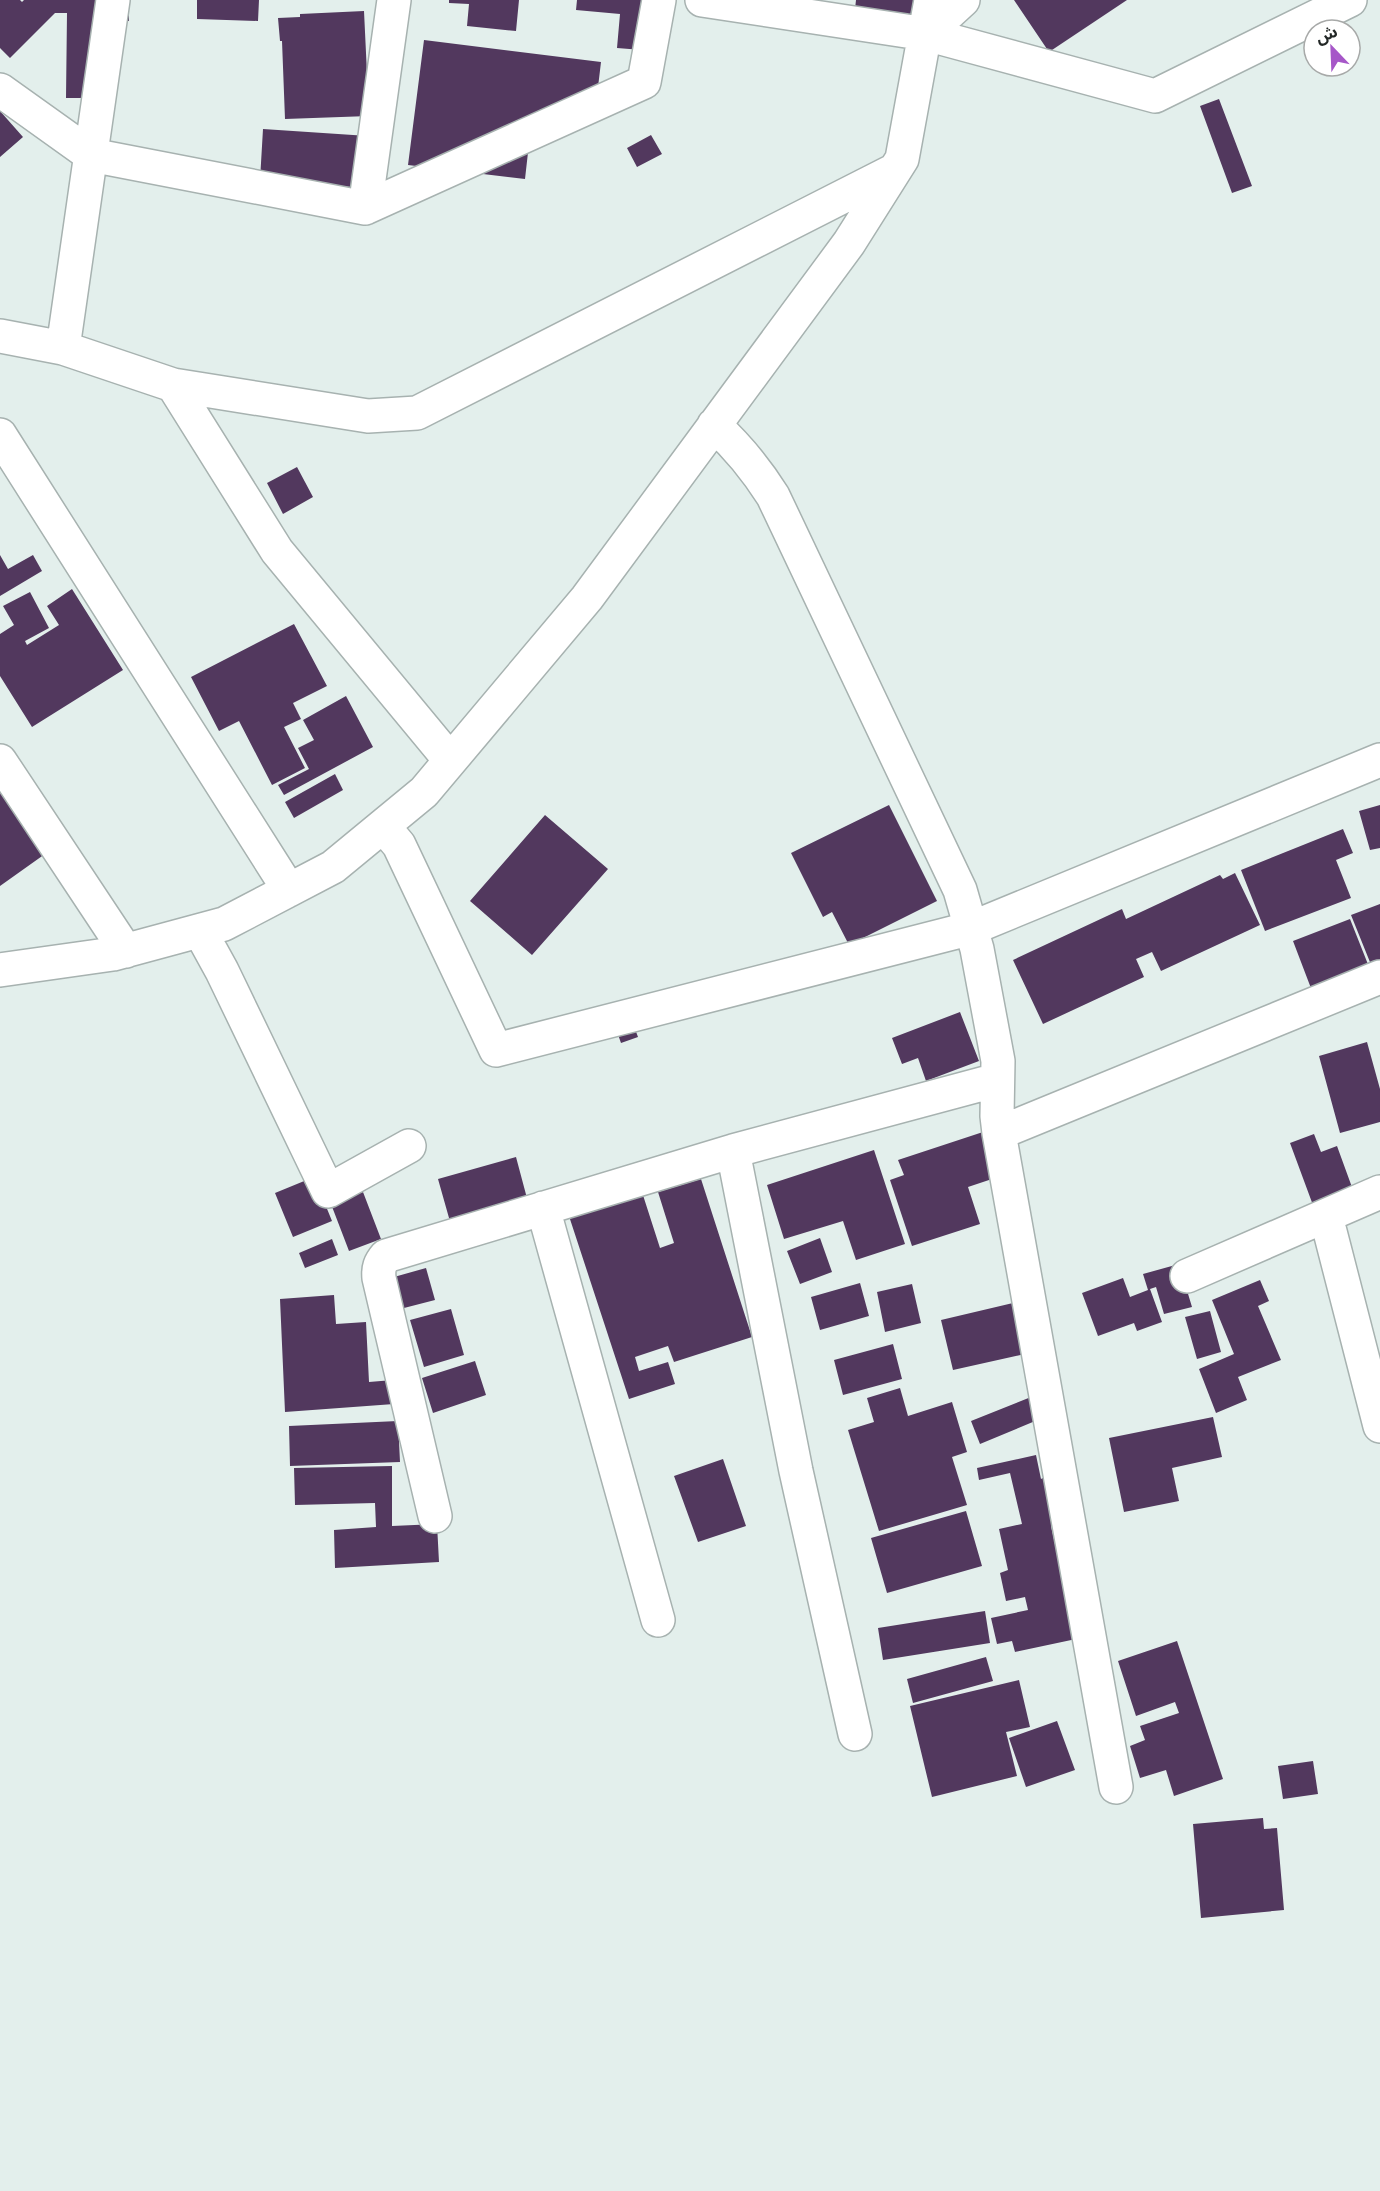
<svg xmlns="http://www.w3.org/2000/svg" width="1380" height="2191" font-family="'Fira Sans Condensed','Noto Sans Arabic',sans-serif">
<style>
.building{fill:#52385e}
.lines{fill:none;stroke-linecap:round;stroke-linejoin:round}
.minor-casing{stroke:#a7b2b0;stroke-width:36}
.minor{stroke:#fff;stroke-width:33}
</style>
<rect width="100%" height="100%" fill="#e3efec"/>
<path class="building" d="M0 0H20L22 2 24 0H129V21L116 20V98H66L67 13H55L10 58 0 48Z
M197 0H259L258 21 197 19Z
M449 0H519L516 31 467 26 469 4 449 3Z
M577 0H646L642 50 617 48 620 14 576 10Z
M856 0H933L930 19 855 9Z
M1014 0H1127L1049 52Z
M364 11 369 116 285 119 282 41H280L278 18 300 17V14Z
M424 40 601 62 596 104 532 117 525 179 408 165Z
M1219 99 1252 186 1232 193 1200 106Z
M0 111 23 137 0 157Z
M263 129 368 136 364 188 260 180Z
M651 135 662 154 637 167 627 148Z
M297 467 313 497 283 514 267 483Z
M0 555 8 569 33 555 42 571 0 596Z
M72 589 123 670 32 727 0 676V634L14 625 3 606 30 592 49 628 25 641 27 645 59 625 47 606Z
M294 624 327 686 293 703 301 719 284 727 305 768 272 785 239 721 219 731 191 677Z
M346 696 373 747 284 795 278 785 309 769 298 748 314 740 303 720Z
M335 774 343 790 294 818 285 802Z
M0 790 45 854 0 886Z
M889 805 937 901 849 945 832 912 823 917 791 853Z
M1380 805V848L1370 850 1359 811Z
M545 815 608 869 532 955 470 901Z
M1343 829 1353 853 1336 860 1351 898 1265 931 1241 870Z
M1235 873 1260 925 1161 971 1152 952 1136 959 1144 977 1043 1024 1013 960 1122 909 1126 919 1220 875 1223 879Z
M1380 904V987L1351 915Z
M1350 919 1375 982 1317 1004 1293 941Z
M960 1012 979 1061 926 1081 918 1058 902 1064 892 1038Z
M632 1021 638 1037 621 1043 615 1026Z
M1367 1042 1380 1089V1122L1340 1133 1319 1056Z
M983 1132 998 1177 968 1187 980 1224 912 1246 890 1180 904 1175 898 1160Z
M1314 1134 1321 1152 1337 1146 1357 1201 1317 1216 1290 1143Z
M874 1150 905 1244 856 1260 843 1221 784 1239 767 1185Z
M516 1157 528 1202 451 1225 438 1179Z
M314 1177 332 1221 293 1237 275 1193Z
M701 1179 752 1337 674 1362 668 1346 635 1357 639 1371 668 1362 675 1384 629 1399 568 1213 641 1189 660 1248 674 1243 658 1192Z
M363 1192 381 1239 349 1251 331 1204Z
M820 1238 832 1272 800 1284 787 1251Z
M332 1239 338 1255 305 1268 299 1253Z
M1179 1264 1192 1307 1164 1314 1156 1287 1150 1289 1162 1322 1137 1331 1134 1323 1098 1336 1082 1293 1123 1278 1130 1297 1148 1290 1143 1274Z
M426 1268 435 1300 404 1308 394 1277Z
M1260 1280 1269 1301 1258 1306 1281 1360 1238 1377 1247 1400 1216 1413 1199 1369 1234 1354 1212 1300Z
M860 1283 869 1316 820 1330 811 1297Z
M912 1284 921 1323 885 1332 877 1292Z
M334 1295 336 1324 366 1322 369 1382 393 1380 394 1404 285 1412 280 1299Z
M1013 1303 1025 1354 953 1370 941 1320Z
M451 1309 464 1355 424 1367 410 1320Z
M1210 1311 1221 1352 1197 1359 1185 1317Z
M893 1344 902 1379 843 1395 834 1360Z
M475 1361 486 1395 433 1413 422 1378Z
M900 1388 908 1416 952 1402 967 1452 952 1457 967 1505 879 1531 848 1430 874 1422 867 1398Z
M1031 1397 1040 1419 980 1444 971 1421Z
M1213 1417 1222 1457 1172 1468 1179 1501 1124 1512 1109 1438Z
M398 1421 400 1462 290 1466 289 1426Z
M1036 1455 1041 1479 1043 1478 1053 1525 1051 1526 1076 1639 1015 1652 1012 1641 997 1644 991 1618 1028 1610 1025 1597 1006 1601 1000 1573 1008 1570 999 1529 1022 1524 1010 1473 979 1480 977 1468Z
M723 1459 746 1526 698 1542 674 1476Z
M392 1466V1526L437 1524 439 1562 335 1568 334 1530 376 1527 375 1503 295 1505 294 1468Z
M966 1511 982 1566 887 1593 871 1538Z
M985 1611 990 1643 883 1660 878 1628Z
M1177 1641 1223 1779 1174 1796 1166 1770 1140 1778 1130 1746 1145 1740 1140 1726 1179 1713 1175 1702 1136 1716 1118 1661Z
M986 1657 993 1681 913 1703 907 1679Z
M1019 1680 1030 1727 1006 1732 1017 1776 932 1797 910 1706Z
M1057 1721 1075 1770 1026 1787 1009 1738Z
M1313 1761 1318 1794 1283 1799 1278 1766Z
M1263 1818 1264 1829 1277 1828 1284 1910 1201 1918 1193 1824Z"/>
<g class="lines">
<g class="minor-casing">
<path id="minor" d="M702 0 926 34 1155 96 1350 0
M926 34 963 0
M0 90 91 155 365 208 644 82 659 0
M365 208 394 0
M0 336 63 348 173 385 277 551 450 760
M63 348 113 0
M173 385 368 416 417 413 893 171
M714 425C738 447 756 469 773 496L960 890 977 949 998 1061 997 1116 999 1133 1116 1787
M0 435 289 890
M0 761 126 951
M383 826 399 845 496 1050 972 928 1380 760
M200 931 222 971 328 1191 409 1146
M0 970 113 954 224 924 333 867 424 792 587 598 849 243 902 159 931 0
M999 1133 1380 977
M733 1151 796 1471 855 1734
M543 1208 658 1620
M1326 1216 1380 1426
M1187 1276 1380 1192
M435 1516 379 1278C378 1268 380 1263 386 1256L733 1151 997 1080"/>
</g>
<use href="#minor" class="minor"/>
</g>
<g transform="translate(1332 48) rotate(337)"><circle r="28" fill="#ffffff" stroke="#a7a9a8" stroke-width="1.5"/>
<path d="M0-4.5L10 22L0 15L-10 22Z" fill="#a657c8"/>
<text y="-9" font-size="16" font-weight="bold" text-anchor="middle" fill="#222726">ش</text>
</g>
</svg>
